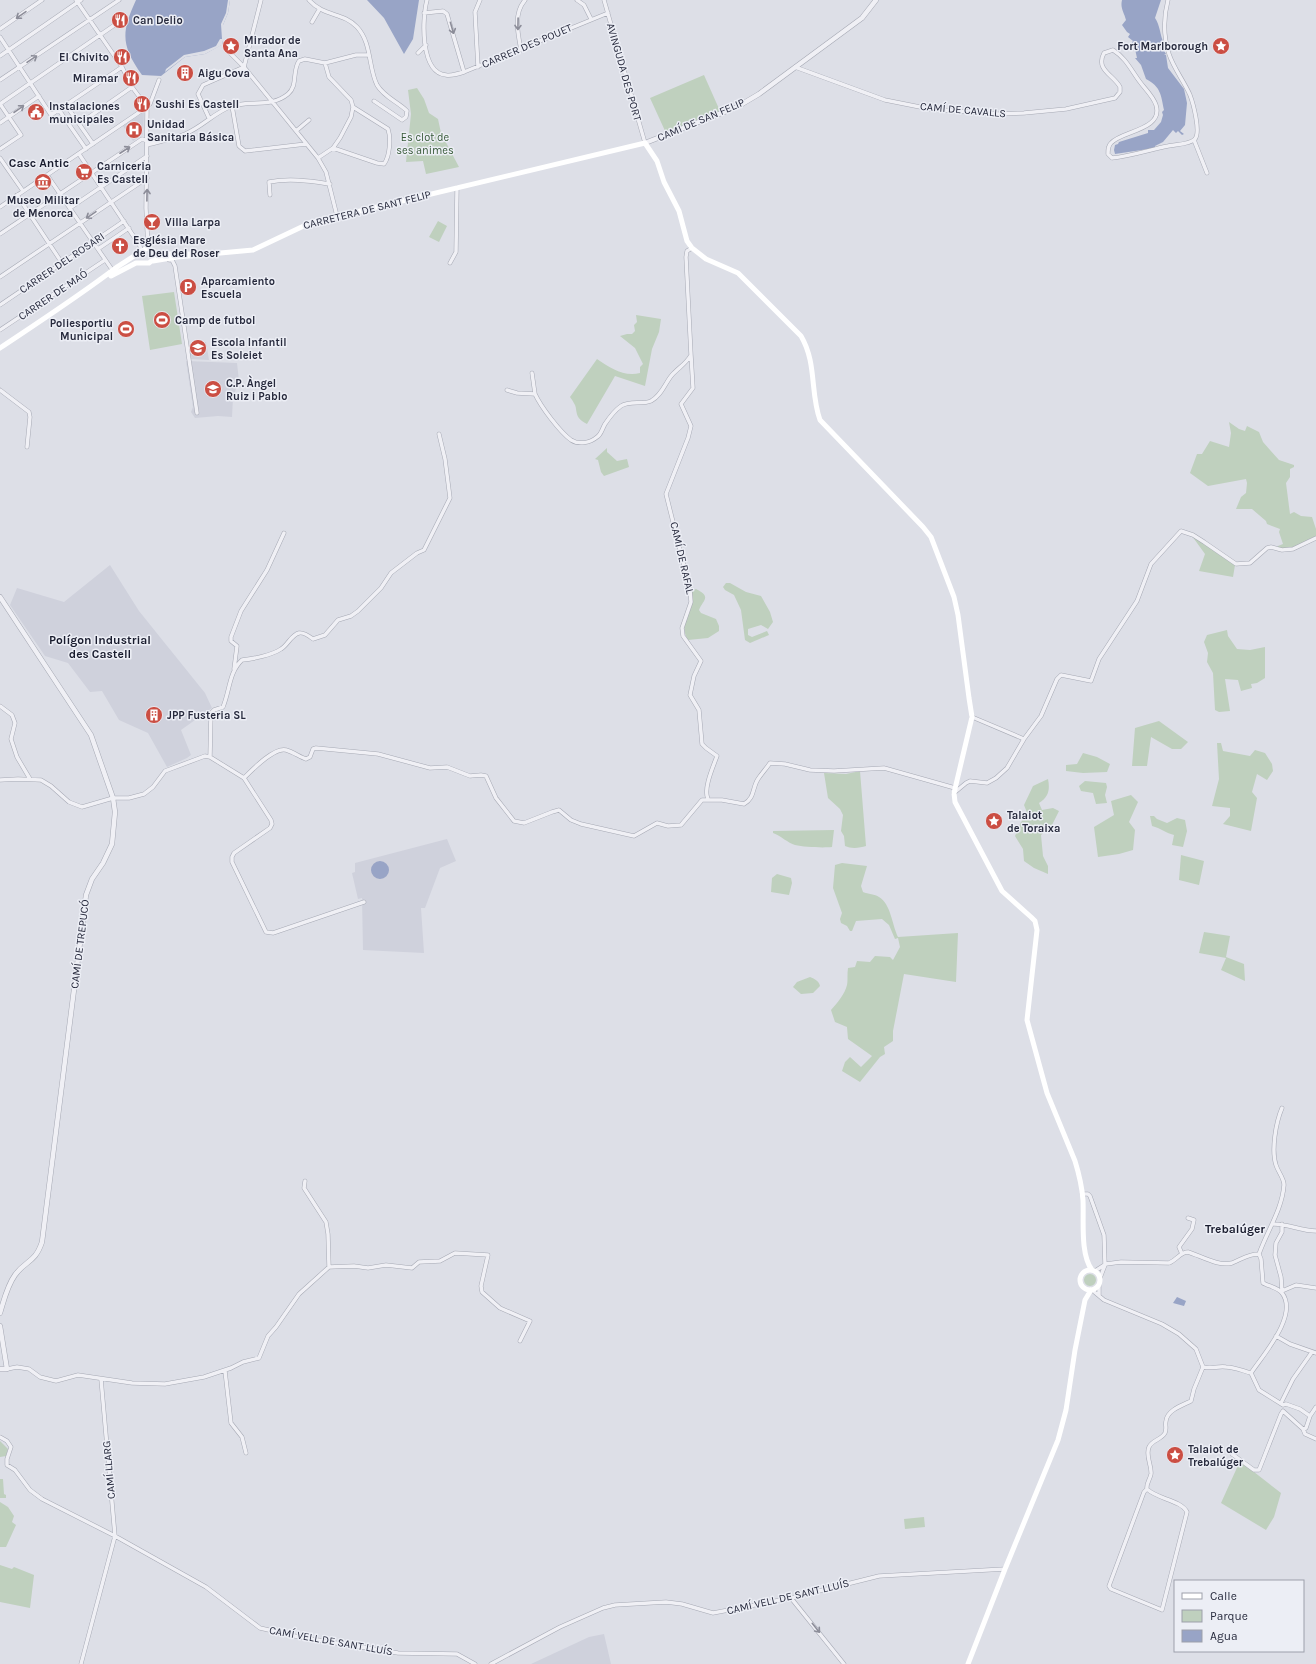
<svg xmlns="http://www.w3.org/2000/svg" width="1316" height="1664" font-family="Karla,sans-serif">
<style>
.built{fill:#cfd1dc}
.green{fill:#bfd0be}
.water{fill:#98a4c6}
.pier{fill:#dddfe7}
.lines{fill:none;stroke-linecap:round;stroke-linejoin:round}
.minor-casing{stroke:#a6a9b4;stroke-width:4.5}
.tertiary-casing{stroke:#a6a9b4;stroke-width:5.5}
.minor{stroke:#f0f0f5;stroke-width:3.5}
.tertiary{stroke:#f0f0f5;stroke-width:4.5}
.secondary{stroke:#fff;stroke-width:5}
.oneway{stroke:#8c8d99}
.labels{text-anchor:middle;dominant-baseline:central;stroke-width:3;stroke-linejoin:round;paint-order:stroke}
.poi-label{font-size:11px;font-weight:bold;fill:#272a3d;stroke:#eceef5;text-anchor:start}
.street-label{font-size:11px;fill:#272a3d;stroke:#eceef5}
.park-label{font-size:11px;fill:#355836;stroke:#eceef5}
.neighbourhood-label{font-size:12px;font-weight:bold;fill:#191c2e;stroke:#eceef5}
</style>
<rect width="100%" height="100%" fill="#dddfe7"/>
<path class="built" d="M144 112 143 134 133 141 123 126Z
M206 342 209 360 191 359 188 345Z
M186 361 237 363 239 381 233 397 232 417 218 416 195 418 191 412 193 407Z
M110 565 139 611 205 693 212 708 181 730 191 755 187 758 167 767 148 733 119 720 102 691 90 692 68 663 45 656 10 605 17 588 64 602Z
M447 839 456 861 440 868 425 908H421L424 953 363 950 362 898 358 899 352 873 355 872V863Z
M604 1634 611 1664H531L589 1637Z"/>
<path class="green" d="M704 75 720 111 666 133 650 98Z
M417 88 424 99 429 113 438 119 441 133 459 167 426 174 423 161 406 162 411 114 408 90Z
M438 221 447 226 439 242 429 237Z
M174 292 182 344 150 350 142 296Z
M636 315 661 319 659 332 652 349 645 386 615 376 587 424C579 420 577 417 576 409 576 405 572 400 570 397L597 359C610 368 624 377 640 373V367L643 364 635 348 620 336 627 334H632L635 331 634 325 637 322Z
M1229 422 1239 429 1245 431 1247 426 1259 432 1263 442 1279 460 1294 465V467L1290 469V477L1286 483 1290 514 1294 512 1301 516 1312 517 1316 529V536C1304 541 1290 552 1277 548L1278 546 1283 544 1279 532 1280 529 1267 524 1266 521 1252 509H1236L1241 497 1246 493 1247 483 1246 479 1208 486 1190 473 1197 454H1202L1210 441 1229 447 1231 433Z
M607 448V452L617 461 627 459 629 467 604 476 601 472 598 460 595 459Z
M1192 536 1235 565 1233 577 1199 571 1205 554Z
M726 583H730L746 592 761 596 770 612 773 622 768 629 761 625 748 629V635L752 637 767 631 769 635 750 643 745 640 741 610 734 595 725 590 723 587Z
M696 589C712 597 703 600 699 610L701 613 716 619 719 626V631L708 638 688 640C679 625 689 618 692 604 693 600 692 595 691 591Z
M1227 630 1228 636 1237 649 1250 650 1265 647V678L1257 683 1251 684 1252 688 1241 691 1238 680 1225 679 1230 711 1219 712 1215 710 1213 673 1207 662 1208 653 1204 642 1207 635Z
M1159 721 1188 742 1181 749H1172L1151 737 1147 766H1132L1135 728Z
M1217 743H1221L1223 751 1250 756 1255 750 1265 753 1272 764 1273 771 1267 780 1257 774 1252 792 1257 798 1251 831 1223 824 1230 816V808L1212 806 1219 779Z
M1083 753 1097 757 1110 764 1107 772 1083 773 1066 771V765L1077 764Z
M860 771 866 846C860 848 851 849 845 846L844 836 841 831 843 815 840 809 828 798 824 773 846 774Z
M1048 779C1050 789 1049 797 1039 803L1042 810 1053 808 1059 811 1052 825 1041 835 1043 856 1048 866V874L1034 868 1024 861 1023 849 1015 836 1021 822 1028 815 1024 805 1033 786Z
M1085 781 1106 783 1107 787 1105 795 1107 803 1096 804 1093 793 1081 791 1079 786Z
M1131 795 1138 802 1129 822 1135 830 1133 850 1119 854 1098 857 1094 827 1114 815 1111 801Z
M1150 816H1154L1157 819 1167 823 1177 818 1185 820 1187 831 1183 847 1172 845 1174 835C1165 833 1161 828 1152 826Z
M834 830 832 847C822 848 804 847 795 845 788 843 781 836 773 833V831Z
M1181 855 1204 861 1199 885 1179 880Z
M842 863 867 866 861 886 863 892C868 894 875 894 879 897 891 904 892 925 898 937L958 933 956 982 904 974 893 1031V1041L884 1047 885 1054 880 1057 860 1082 842 1071 845 1062 850 1057 861 1067 872 1056 848 1039 847 1027 835 1022 831 1010C837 1003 845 994 847 985 848 980 847 974 848 968L855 967 857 961 870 962 875 956 890 957 893 960 900 947 898 938 895 939 889 925 882 919 856 921 852 931H850L847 926 841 923 840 919 842 913 833 888 835 865Z
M777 874 791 878 792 883 789 895 771 892 772 878Z
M1204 932 1230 936 1226 957 1244 964 1245 981 1221 970 1226 958 1199 953Z
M810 977C815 979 819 981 820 986L813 993 801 994 793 987 797 982Z
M1084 1280a6 6 0 1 1 12 0a6 6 0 1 1-12 0Z
M0 1441 8 1449 6 1456 0 1457Z
M1240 1461 1281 1493 1274 1517 1266 1530 1221 1503Z
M0 1479H3L4 1494 6 1495V1498H0Z
M0 1502 8 1507 14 1516 12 1522 16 1525 6 1547H0Z
M924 1517 925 1527 905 1529 904 1519Z
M0 1565 12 1569 14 1567 34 1575 30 1608 0 1602Z"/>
<path class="water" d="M136 0H230L228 13 223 25V44L205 54 185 57 161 76 142 75C121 45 121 33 136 0Z
M367 0H419L413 39 404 54 384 18Z
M1122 0H1161L1155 18C1160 25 1160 35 1164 44L1163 49 1166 54 1164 55H1166L1168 68 1184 89 1187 103 1185 125 1180 131 1184 134 1182 135 1178 131 1176 133 1173 130 1163 142 1155 146V148L1115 154 1114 150 1115 145 1118 144 1119 142 1148 133V130H1154L1161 122 1163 115 1162 112 1164 110C1161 95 1161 87 1146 79L1141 65 1135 58H1137L1135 49H1133L1131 44 1133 41 1128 37 1130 34 1127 32 1122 25 1126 20C1124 12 1120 8 1122 0Z
M371 870a9 9 0 1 1 18 0a9 9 0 1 1-18 0Z
M1177 1297 1186 1301 1184 1306 1173 1303Z"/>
<path class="pier" d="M228 0H230L228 13 223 25 224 36 222 45 205 54 185 57 165 72 166 69 184 55 204 51 216 46 220 39H222L221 24 226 13Z"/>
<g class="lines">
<g class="minor-casing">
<path id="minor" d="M76 0 122 67 132 87 141 99
M309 0C324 17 343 12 357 27 372 43 368 67 377 85 384 97 398 102 407 111L406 117 402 120 374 101
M427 0C422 18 420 73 446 75 452 76 458 74 464 72L608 13
M577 0 584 5 591 19
M604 0 645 143
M424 13 443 11 447 14 464 72
M312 22 319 10
M0 29 42 0
M0 37 51 115 122 67
M226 49 244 67 318 158 326 172 337 216
M521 50C518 34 513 14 525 0
M418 53 426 45
M0 56 81 0
M478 67 475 12 480 0
M795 67 885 100 930 109 998 114 1024 113 1066 109 1115 98 1120 92V87C1114 75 1095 70 1104 53L1113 50C1126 58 1131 70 1140 82 1145 89 1153 96 1156 105 1164 130 1121 131 1111 143 1108 146 1108 149 1108 154L1112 158C1131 156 1149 150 1168 146 1176 144 1189 145 1195 139 1201 132 1193 103 1190 95 1184 81 1174 69 1169 54 1163 35 1163 19 1168 0
M0 80 119 0
M0 104 116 24
M0 104 21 135 0 149
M66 105 93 144
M232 106 239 146 245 151 306 144
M147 107 146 208 148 248
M59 110 86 149
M209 118 198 94 203 85 244 67 261 0
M0 123 39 96
M79 124 132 87
M296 131 309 120
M147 136 159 142
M1194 140 1207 173
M147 145C159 142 173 139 185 134 202 127 215 112 232 106 251 100 271 108 288 94 298 86 292 71 299 61L305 59 325 63 356 55H369
M333 148 377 163 384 164C390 156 391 138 388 129L353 107
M79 154 140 246 141 251
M0 158 23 191
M318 158 333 148 340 138 351 117 353 107 351 100 329 77 325 63
M47 175 113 271
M17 195 62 263
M270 195 269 182C290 178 309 181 330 184
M0 207 147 107 150 104 159 80
M70 208 147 156
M0 234 142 139 153 143
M98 249 129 228
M169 260H172L175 266 197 413
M450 263 456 252 457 188
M0 277 147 178
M0 305 124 221
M0 330 105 260
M691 355 693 388 681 404 691 426 688 438 666 494 690 590 691 602 682 628 683 636 701 661 694 676 690 695 699 710 702 744 706 748 717 756C713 767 703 789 708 799
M532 373 535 394
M0 390 29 412 30 417 27 447
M507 390 517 393 535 394C541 407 560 432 571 440 579 445 590 443 597 437 601 435 602 429 605 424 609 418 614 411 621 406 630 400 642 405 651 401 662 395 665 383 672 375 678 368 686 364 691 355L686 257 687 251 692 248
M234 669 237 646 231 641V637L241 611 267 570 284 533
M0 706 12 715 15 723 11 739 17 757 30 779
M972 717 1024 739
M210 757 211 713 214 710 223 707C230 690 229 672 242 660 253 659 272 655 281 649 288 645 291 635 299 633 304 632 309 636 313 639L325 635 338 620 351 616 358 611 381 588 391 573 417 553 424 550 450 498 445 459 439 434
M244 778C252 770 274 747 286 750 293 752 300 757 306 759L310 757 313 749 316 748 378 754 430 768 447 767 470 776 481 775 486 776 496 798 514 821 524 823 552 812 559 810 571 820 581 824 634 836 657 823 668 826 681 825 702 800H722L744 804C755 798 752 788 758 779 762 773 766 769 770 763L785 764 810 770 834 771 884 768 955 788
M0 780 18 779 41 780 51 786 69 802 82 807 113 798H129L144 794 153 787 165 771 205 756 210 757 244 778 271 820 272 824 270 828 234 853 232 857V862L266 932 273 933 364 902
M954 793 966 783 970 781 987 783 996 778 1007 768 1024 739 1041 716 1057 679 1061 675 1091 681 1099 659 1137 601 1151 564 1181 531 1193 535 1204 542 1236 564 1250 563 1267 548 1271 547 1282 550 1293 549 1316 538
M305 1181 304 1188 326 1222 328 1234 329 1267
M1082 1194H1088L1090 1196 1104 1235 1105 1265 1100 1278
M1274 1224C1289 1224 1301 1231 1316 1231
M1282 1224V1232L1276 1243 1275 1255 1281 1277 1282 1291 1296 1285 1316 1288
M1182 1254 1179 1247 1192 1229 1194 1220 1188 1218
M1259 1254C1267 1231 1282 1210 1284 1185 1284 1178 1278 1172 1276 1165 1271 1150 1276 1122 1282 1108
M1095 1271 1106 1264 1121 1262 1169 1263C1177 1260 1180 1252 1188 1252 1201 1256 1219 1267 1232 1263 1242 1259 1248 1254 1259 1254
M1099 1284V1295
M1092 1290 1104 1300 1162 1324 1179 1334 1196 1349 1203 1367
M1276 1336 1290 1344 1316 1353
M1203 1367C1213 1369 1217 1366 1226 1367 1234 1367 1243 1371 1251 1373L1259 1390 1283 1405
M7 1369 17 1367 29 1369 40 1377 56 1381 78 1375 132 1383 165 1384 204 1377 231 1368 243 1362 259 1358 268 1336 276 1327 299 1294 329 1267 354 1266 368 1268 386 1265 412 1268 419 1262 440 1261 455 1253 488 1255 481 1286 482 1292 500 1308 530 1321 520 1341
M225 1371 231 1423 242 1437 246 1453
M1251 1373C1263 1355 1299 1315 1282 1293 1279 1288 1268 1286 1263 1283L1261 1259 1259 1254
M1281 1403 1293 1379 1312 1352
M1283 1405 1286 1404 1300 1409 1310 1416
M1283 1411 1303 1429 1305 1434 1316 1439
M1303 1429 1306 1428 1310 1416 1316 1407
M0 1437 7 1441 11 1447 7 1459V1465L15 1470 30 1490 42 1499 115 1536 206 1587 260 1628 299 1637 398 1653 457 1654 475 1664
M1232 1454 1254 1470H1259L1281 1414 1283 1411
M1147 1489C1157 1499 1181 1500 1187 1512L1162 1610 1111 1589 1109 1586 1144 1492Z
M1147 1489C1146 1483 1150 1480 1151 1474 1152 1465 1145 1456 1149 1447 1152 1440 1161 1440 1165 1433 1167 1429 1165 1425 1166 1421 1167 1410 1183 1405 1191 1401L1194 1389 1203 1367
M791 1598 844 1664
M81 1664 115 1536 101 1379
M491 1664 560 1627 603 1608 615 1605 666 1602 682 1604 713 1613 791 1598 879 1576 1005 1569"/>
</g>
<g class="tertiary-casing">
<path id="tertiary" d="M645 143 737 107 759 94 862 18 876 0
M0 597 91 735 113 798 115 812 112 844 103 863 92 879 86 895 42 1242C35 1263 26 1260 15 1275 7 1286 4 1300 0 1313
M0 1326 7 1369H0"/>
</g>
<use href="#minor" class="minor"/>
<use href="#tertiary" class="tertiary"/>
<path class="secondary" d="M153 261 177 257 253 250 310 223 645 143 657 161 664 182 679 211 687 241 692 248 706 259 738 273 801 336C817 363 810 393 820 420L923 527 931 537 954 597 958 615 969 698 972 717 954 793 955 802 1002 891 1031 917 1035 921 1037 930 1027 1020 1047 1093 1075 1161C1079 1174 1082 1187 1083 1200 1084 1221 1080 1254 1092 1270
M111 276 136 263H149L154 259
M0 348C39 322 79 296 117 267 122 264 144 249 148 248L154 252 163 254H191
M1080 1280a10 10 0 1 1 20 0a10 10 0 1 1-20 0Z
M968 1664 1005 1569 1058 1440 1066 1410 1075 1350 1085 1300 1091 1290"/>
</g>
<defs><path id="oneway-shaft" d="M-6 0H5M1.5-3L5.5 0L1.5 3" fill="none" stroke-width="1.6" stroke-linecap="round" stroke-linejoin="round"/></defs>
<g class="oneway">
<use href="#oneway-shaft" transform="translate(21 15) rotate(145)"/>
<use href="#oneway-shaft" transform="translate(518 24) rotate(91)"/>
<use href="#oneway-shaft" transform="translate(452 28) rotate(74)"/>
<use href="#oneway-shaft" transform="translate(32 59) rotate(-34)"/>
<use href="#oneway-shaft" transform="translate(19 109) rotate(-35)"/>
<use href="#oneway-shaft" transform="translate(125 150) rotate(-33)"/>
<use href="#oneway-shaft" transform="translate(147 195) rotate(-89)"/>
<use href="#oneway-shaft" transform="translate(91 215) rotate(146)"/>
<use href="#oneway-shaft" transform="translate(816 1628) rotate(51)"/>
</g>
<defs>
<g id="restaurant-disc" transform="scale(0.9)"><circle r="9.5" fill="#cb4e43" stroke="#eceef5"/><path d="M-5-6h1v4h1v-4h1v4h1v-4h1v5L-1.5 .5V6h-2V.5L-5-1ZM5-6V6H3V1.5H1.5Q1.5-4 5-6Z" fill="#fff"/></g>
<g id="sight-disc" transform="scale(0.9)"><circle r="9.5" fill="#cb4e43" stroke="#eceef5"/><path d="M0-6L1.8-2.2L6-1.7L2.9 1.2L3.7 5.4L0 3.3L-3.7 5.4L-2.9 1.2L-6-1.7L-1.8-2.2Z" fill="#fff"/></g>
<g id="building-disc" transform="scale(0.9)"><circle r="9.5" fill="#cb4e43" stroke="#eceef5"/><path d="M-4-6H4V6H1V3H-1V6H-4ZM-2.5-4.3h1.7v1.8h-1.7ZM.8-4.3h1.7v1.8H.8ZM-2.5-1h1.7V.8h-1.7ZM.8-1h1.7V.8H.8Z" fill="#fff"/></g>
<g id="civic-disc" transform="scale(0.9)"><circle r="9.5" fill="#cb4e43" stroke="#eceef5"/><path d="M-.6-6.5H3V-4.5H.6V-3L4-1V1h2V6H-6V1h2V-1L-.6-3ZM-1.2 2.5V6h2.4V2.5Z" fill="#fff"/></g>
<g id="hospital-disc" transform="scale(0.9)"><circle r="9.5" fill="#cb4e43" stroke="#eceef5"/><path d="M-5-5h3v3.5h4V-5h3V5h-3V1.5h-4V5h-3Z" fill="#fff"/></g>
<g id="supermarket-disc" transform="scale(0.9)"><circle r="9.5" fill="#cb4e43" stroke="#eceef5"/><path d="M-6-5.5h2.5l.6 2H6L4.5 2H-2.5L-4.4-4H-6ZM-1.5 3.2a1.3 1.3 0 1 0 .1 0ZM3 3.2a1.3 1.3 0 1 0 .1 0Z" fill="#fff"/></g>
<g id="museum-disc" transform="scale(0.9)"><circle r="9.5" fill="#cb4e43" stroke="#eceef5"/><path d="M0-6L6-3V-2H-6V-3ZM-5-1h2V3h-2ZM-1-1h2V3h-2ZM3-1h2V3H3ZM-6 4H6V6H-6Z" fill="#fff"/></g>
<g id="bar-disc" transform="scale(0.9)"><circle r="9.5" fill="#cb4e43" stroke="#eceef5"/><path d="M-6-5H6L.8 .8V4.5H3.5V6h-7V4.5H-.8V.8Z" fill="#fff"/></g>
<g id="church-disc" transform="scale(0.9)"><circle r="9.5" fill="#cb4e43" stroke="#eceef5"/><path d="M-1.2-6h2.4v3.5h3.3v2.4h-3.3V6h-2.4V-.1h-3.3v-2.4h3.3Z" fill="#fff"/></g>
<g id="parking-disc" transform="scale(0.9)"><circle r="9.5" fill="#cb4e43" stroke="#eceef5"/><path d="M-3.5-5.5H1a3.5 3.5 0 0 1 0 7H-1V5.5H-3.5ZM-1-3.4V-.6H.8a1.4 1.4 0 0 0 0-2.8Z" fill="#fff"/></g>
<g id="stadium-disc" transform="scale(0.9)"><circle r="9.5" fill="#cb4e43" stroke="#eceef5"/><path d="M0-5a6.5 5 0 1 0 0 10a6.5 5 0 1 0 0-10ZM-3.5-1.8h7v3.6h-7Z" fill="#fff"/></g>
<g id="school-disc" transform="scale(0.9)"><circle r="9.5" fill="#cb4e43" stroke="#eceef5"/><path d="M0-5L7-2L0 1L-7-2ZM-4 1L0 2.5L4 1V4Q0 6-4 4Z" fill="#fff"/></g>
</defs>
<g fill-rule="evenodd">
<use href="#restaurant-disc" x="120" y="20"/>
<use href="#sight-disc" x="231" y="46"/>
<use href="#sight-disc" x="1221" y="46"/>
<use href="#restaurant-disc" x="122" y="57"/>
<use href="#building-disc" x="185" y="73"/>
<use href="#restaurant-disc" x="131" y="78"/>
<use href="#restaurant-disc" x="142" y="104"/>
<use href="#civic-disc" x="36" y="112"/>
<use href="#hospital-disc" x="134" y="130"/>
<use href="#supermarket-disc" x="84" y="172"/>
<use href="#museum-disc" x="43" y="182"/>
<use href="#bar-disc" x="152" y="222"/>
<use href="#church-disc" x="120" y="246"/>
<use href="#parking-disc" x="188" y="287"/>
<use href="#stadium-disc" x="162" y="320"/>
<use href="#stadium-disc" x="126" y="329"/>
<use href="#school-disc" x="198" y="348"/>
<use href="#school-disc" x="213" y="389"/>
<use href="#building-disc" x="154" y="715"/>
<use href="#sight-disc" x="994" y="821"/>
<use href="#sight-disc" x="1175" y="1455"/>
</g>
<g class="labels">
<g class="poi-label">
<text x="133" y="20">Can Delio</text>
<text x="244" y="40">Mirador de<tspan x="244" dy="13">Santa Ana</tspan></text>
<text x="1208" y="46" text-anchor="end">Fort Marlborough</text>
<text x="109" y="57" text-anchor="end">El Chivito</text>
<text x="198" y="73">Aigu Cova</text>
<text x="118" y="78" text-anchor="end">Miramar</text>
<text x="155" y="104">Sushi Es Castell</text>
<text x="49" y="106">Instalaciones<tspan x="49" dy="13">municipales</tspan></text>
<text x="147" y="124">Unidad<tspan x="147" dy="13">Sanitaria Básica</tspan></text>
<text x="97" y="166">Carniceria<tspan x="97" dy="13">Es Castell</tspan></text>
<text x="43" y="200" text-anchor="middle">Museo Militar<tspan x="43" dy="13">de Menorca</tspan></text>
<text x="165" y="222">Villa Larpa</text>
<text x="133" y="240">Església Mare<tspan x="133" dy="13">de Deu del Roser</tspan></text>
<text x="201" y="281">Aparcamiento<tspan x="201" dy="13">Escuela</tspan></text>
<text x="175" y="320">Camp de futbol</text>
<text x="113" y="323" text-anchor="end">Poliesportiu<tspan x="113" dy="13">Municipal</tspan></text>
<text x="211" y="342">Escola Infantil<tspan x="211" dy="13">Es Soleiet</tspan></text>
<text x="226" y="383">C.P. Àngel<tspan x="226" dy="13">Ruiz i Pablo</tspan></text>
<text x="167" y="715">JPP Fusteria SL</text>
<text x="1007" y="815">Talaiot<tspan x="1007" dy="13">de Toraixa</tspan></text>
<text x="1188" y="1449">Talaiot de<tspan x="1188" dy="13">Trebalúger</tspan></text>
</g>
<g class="street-label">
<text transform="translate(527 46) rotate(-23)">CARRER DES POUET</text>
<text transform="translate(624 72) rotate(74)">AVINGUDA DES PORT</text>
<text transform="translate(963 110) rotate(5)">CAMÍ DE CAVALLS</text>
<text transform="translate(701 120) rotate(-23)">CAMÍ DE SAN FELIP</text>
<text transform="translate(367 210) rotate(-14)">CARRETERA DE SANT FELIP</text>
<text transform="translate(62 263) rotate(-34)">CARRER DEL ROSARI</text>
<text transform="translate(53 295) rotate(-34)">CARRER DE MAÓ</text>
<text transform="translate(682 558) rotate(77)">CAMÍ DE RAFAL</text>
<text transform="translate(80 944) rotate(-83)">CAMÍ DE TREPUCÓ</text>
<text transform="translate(109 1470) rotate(-95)">CAMÍ LLARG</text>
<text transform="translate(788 1597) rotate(-13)">CAMÍ VELL DE SANT LLUÍS</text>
<text transform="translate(331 1641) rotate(10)">CAMÍ VELL DE SANT LLUÍS</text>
</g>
<g class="park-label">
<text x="425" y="137">Es clot de<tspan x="425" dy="13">ses animes</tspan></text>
</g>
<g class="neighbourhood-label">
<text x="39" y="163">Casc Antic</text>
<text x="100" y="640">Polígon Industrial<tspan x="100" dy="14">des Castell</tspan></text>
<text x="1235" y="1229">Trebalúger</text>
</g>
</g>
<rect x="1174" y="1580" width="130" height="72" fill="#eceef5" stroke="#9da0ab"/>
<rect x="1182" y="1593" width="20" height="6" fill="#ffffff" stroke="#9da0ab"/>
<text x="1210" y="1600" font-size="12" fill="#272a3d">Calle</text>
<rect x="1182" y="1610" width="20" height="12" fill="#bfd0be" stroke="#9da0ab"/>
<text x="1210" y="1620" font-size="12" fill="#272a3d">Parque</text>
<rect x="1182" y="1630" width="20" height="12" fill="#98a4c6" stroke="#9da0ab"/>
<text x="1210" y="1640" font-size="12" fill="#272a3d">Agua</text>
</svg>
